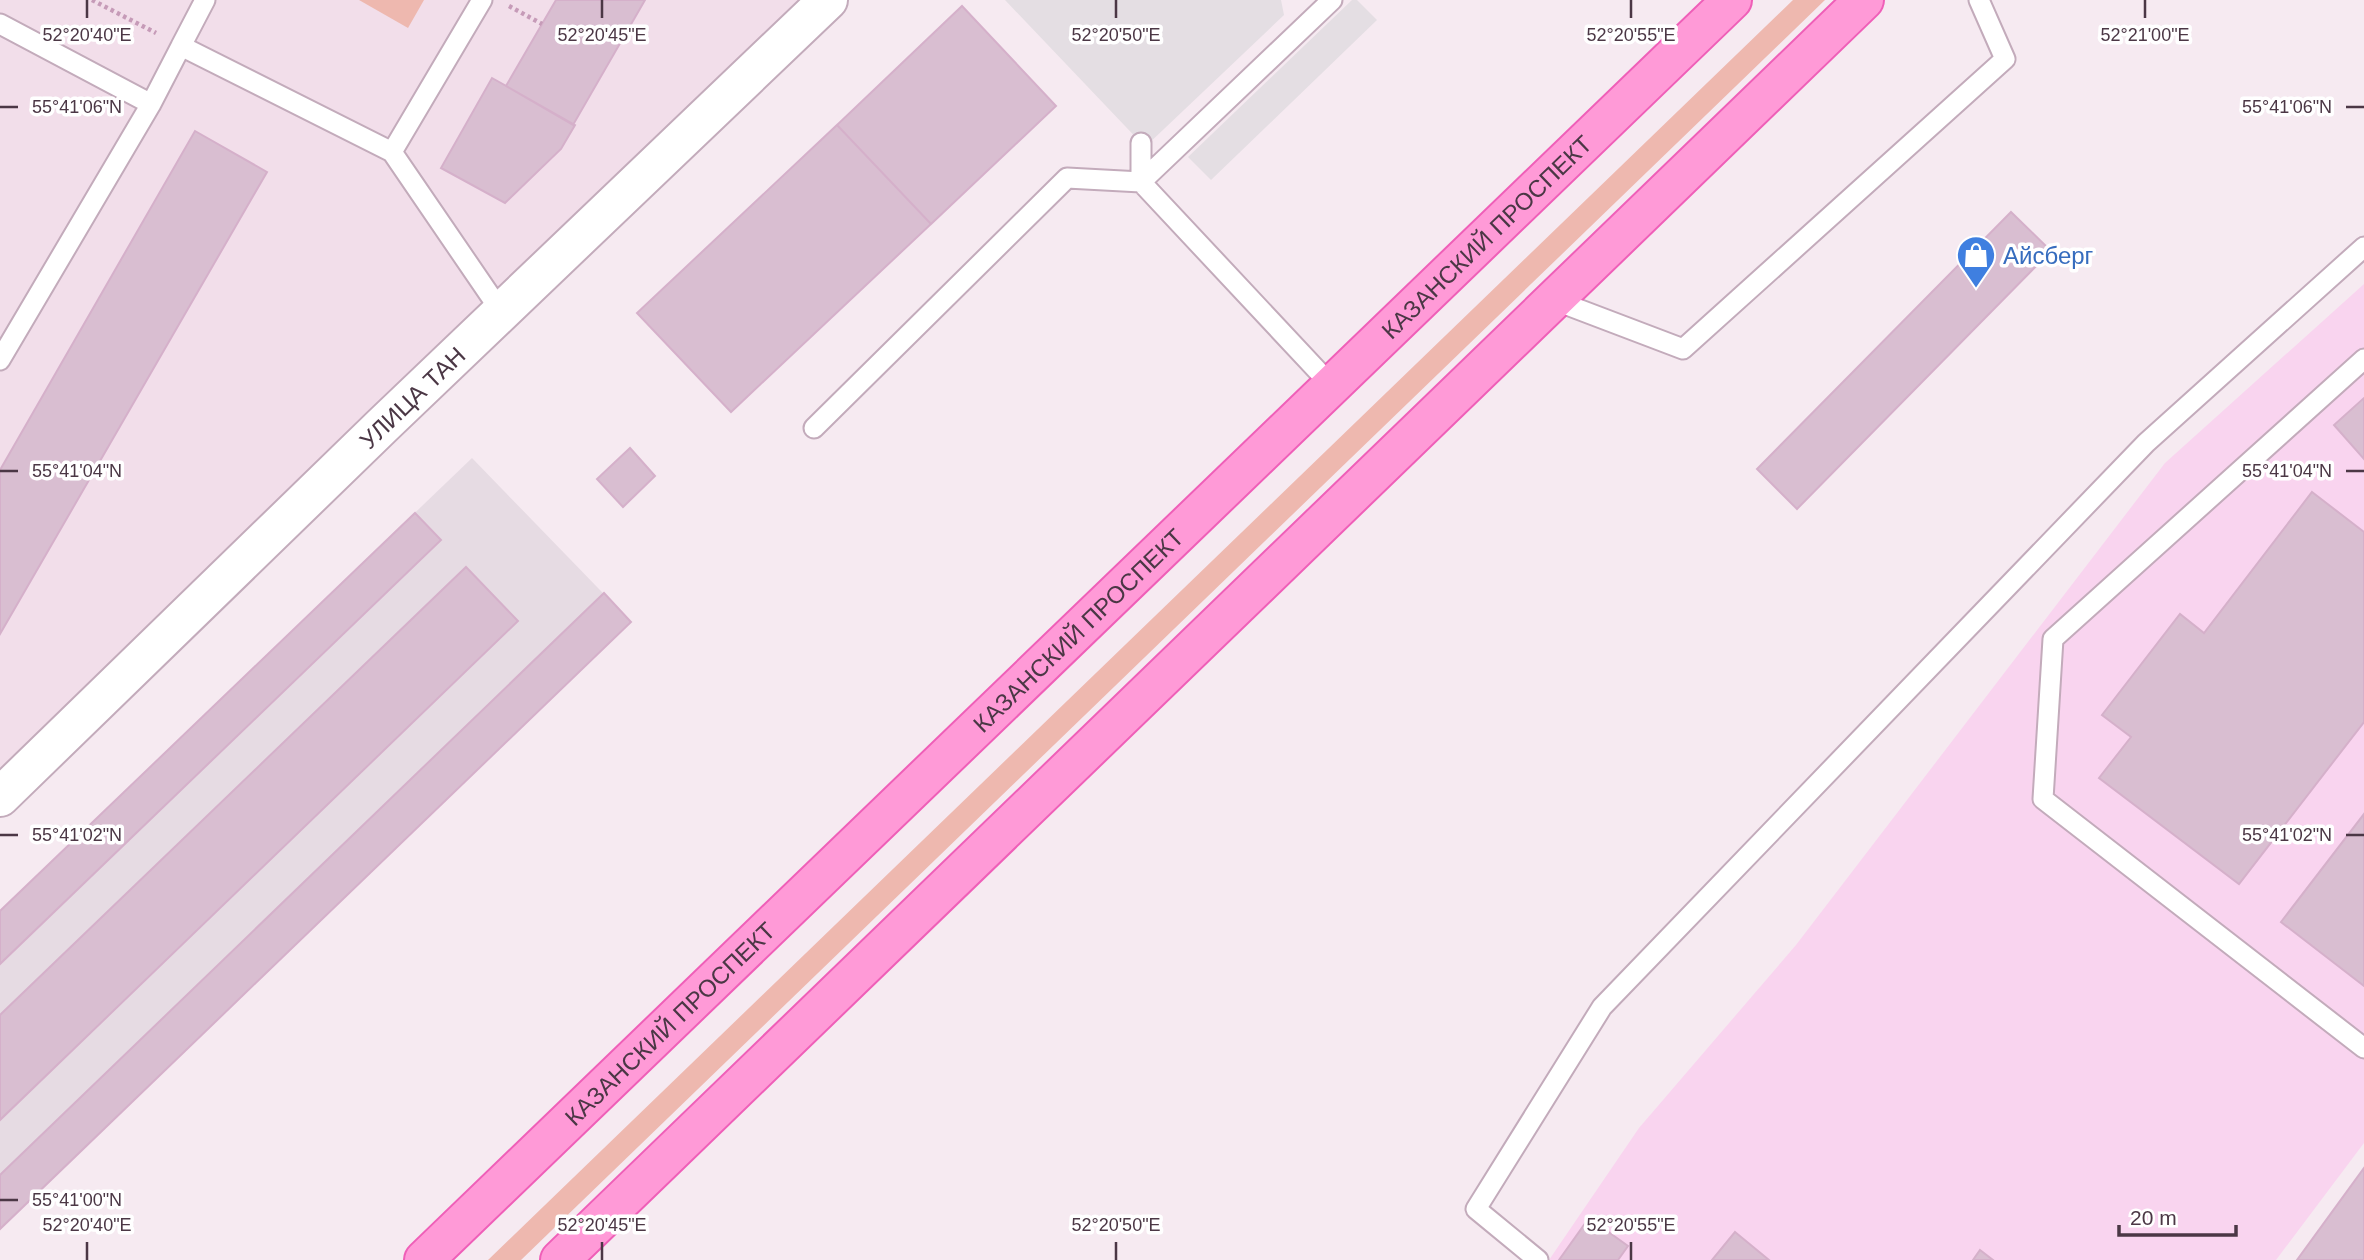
<svg xmlns="http://www.w3.org/2000/svg" width="2364" height="1260" font-family="Helvetica,sans-serif">
<style>
.residential{fill:#f2deea}
.commercial{fill:#f9d4ef}
.industrial{fill:#e6dbe3}
.green{fill:#eeb8af}
.parking{fill:#e4dee3}
.building{fill:#d9bed1;stroke:#d5b0ca;stroke-width:2}
.lines{fill:none;stroke-linecap:round;stroke-linejoin:round}
.service-casing{stroke:#c3abbb;stroke-width:23}
.minor-casing{stroke:#c3abbb;stroke-width:42}
.primary-casing{stroke:#ef5fb8;stroke-width:42}
.path{stroke:#c69bb8;stroke-width:4.5;stroke-dasharray:3.5 3.5;stroke-linecap:butt}
.service{stroke:#fff;stroke-width:19}
.minor{stroke:#fff;stroke-width:38}
.primary{stroke:#ff9ad7;stroke-width:38}
.ticks{fill:none;stroke:#4b3745;stroke-width:2.5}
.labels{text-anchor:middle;dominant-baseline:central;stroke-width:7;stroke-linejoin:round;paint-order:stroke}
.street-label{font-size:24px;fill:#4b3745;stroke:#fff}
.shop-label{font-size:24px;fill:#366cbe;stroke:#fff;text-anchor:start}
.ticks-label{font-size:18px;text-anchor:middle;fill:#4b3745;stroke:#fff;stroke-width:7;stroke-linejoin:round;paint-order:stroke}
</style>
<rect width="100%" height="100%" fill="#f6eaf1"/>
<path class="residential" d="M0 0H802L0 775Z"/>
<path class="commercial" d="M2364 284V1143L2276 1260H1549L1639 1128 1796 945 2165 463Z"/>
<path class="industrial" d="M472 458 631 622 0 1229V911Z"/>
<path class="green" d="M359 0H424L408 28Z
M1793 0H1825L521 1260H488Z"/>
<path class="parking" d="M1005 0H1281L1284 15 1145 147Z
M1352 0H1357L1377 20 1211 180 1188 157Z"/>
<path class="building" d="M556 0H645L573 125 506 86Z
M962 6 1056 106 931 224 837 125Z
M492 78 575 125 561 149 505 203 441 168Z
M837 125 931 224 731 412 637 313Z
M195 131 267 172 0 634V470Z
M2011 212 2051 251 1797 509 1757 469Z
M2364 398V459L2334 425Z
M630 448 655 476 623 507 597 479Z
M2312 492 2364 532V722L2239 884 2099 778 2131 737 2102 715 2180 614 2204 633Z
M415 513 441 540 0 964V911Z
M466 567 518 621 0 1120V1015Z
M604 593 631 622 0 1229V1175Z
M2364 814V986L2281 922Z
M2364 1168V1260H2297Z
M1589 1218 1628 1246 1618 1260H1559Z
M1735 1232 1769 1260H1712Z
M1980 1250 1993 1260H1973Z"/>
<g class="lines">
<g class="service-casing">
<path id="service" d="M0 24 151 104
M181 46 205 0
M392 152 482 0
M1554 300 1683 349 2005 59 1979 0
M2364 359 2053 639 2043 799 2364 1048
M0 360 151 104 181 46 392 152 502 313
M1331 385 1141 182 1332 0
M814 428 1067 178 1141 182V143
M1538 1260 1476 1209 1602 1007 2146 443 2364 247"/>
</g>
<g class="minor-casing">
<g id="minor">
<path id="s1" d="M0 797 383 425 828 0"/>
</g>
</g>
<g class="primary-casing">
<g id="primary">
<path id="s2" d="M424 1260 1732 0"/>
<path d="M560 1260 1864 0"/>
</g>
</g>
<path class="path" d="M92 0 156 33
M509 6 542 24"/>
<use href="#service" class="service"/>
<use href="#minor" class="minor"/>
<use href="#primary" class="primary"/>
</g>
<path class="ticks" d="M87 0V18M602 0V18M1116 0V18M1631 0V18M2145 0V18M0 107H18M2346 107H2364M0 471H18M2346 471H2364M0 835H18M2346 835H2364M0 1200H18M87 1242V1260M602 1242V1260M1116 1242V1260M1631 1242V1260"/>
<defs>
<g id="shop-pin" transform="scale(2.0125)"><path d="M0 17L-7.5 6A9.5 9.5 0 1 1 7.5 6Z" fill="#3f7fe0" stroke="#fff"/><path d="M-5-2.5h2.3a2.7 3.5 0 0 1 5.4 0H5L5.5 6h-11ZM-1.5-2.5h3a1.5 2.3 0 0 0-3 0Z" fill="#fff"/></g>
</defs>
<g fill-rule="evenodd">
<use href="#shop-pin" x="1976" y="255"/>
</g>
<g class="labels">
<g class="street-label">
<text stroke="none"><textPath href="#s2" startOffset="1475">КАЗАНСКИЙ ПРОСПЕКТ</textPath></text>
<text stroke="none"><textPath href="#s1" startOffset="574">УЛИЦА ТАН</textPath></text>
<text stroke="none"><textPath href="#s2" startOffset="908">КАЗАНСКИЙ ПРОСПЕКТ</textPath></text>
<text stroke="none"><textPath href="#s2" startOffset="341">КАЗАНСКИЙ ПРОСПЕКТ</textPath></text>
</g>
<g class="shop-label">
<text x="2003" y="255">Айсберг</text>
</g>
</g>
<g class="ticks-label">
<text x="87" y="41">52°20'40"E</text>
<text x="602" y="41">52°20'45"E</text>
<text x="1116" y="41">52°20'50"E</text>
<text x="1631" y="41">52°20'55"E</text>
<text x="2145" y="41">52°21'00"E</text>
<text x="77" y="113">55°41'06"N</text>
<text x="2287" y="113">55°41'06"N</text>
<text x="77" y="477">55°41'04"N</text>
<text x="2287" y="477">55°41'04"N</text>
<text x="77" y="841">55°41'02"N</text>
<text x="2287" y="841">55°41'02"N</text>
<text x="77" y="1206">55°41'00"N</text>
<text x="87" y="1231">52°20'40"E</text>
<text x="602" y="1231">52°20'45"E</text>
<text x="1116" y="1231">52°20'50"E</text>
<text x="1631" y="1231">52°20'55"E</text>
</g>
<path d="M2119 1225v10h117v-10" fill="none" stroke="#4b3745" stroke-width="3.5"/>
<text x="2130" y="1225" font-size="21" fill="#4b3745" stroke="#ffffff" stroke-width="5" paint-order="stroke">20 m</text>
</svg>
